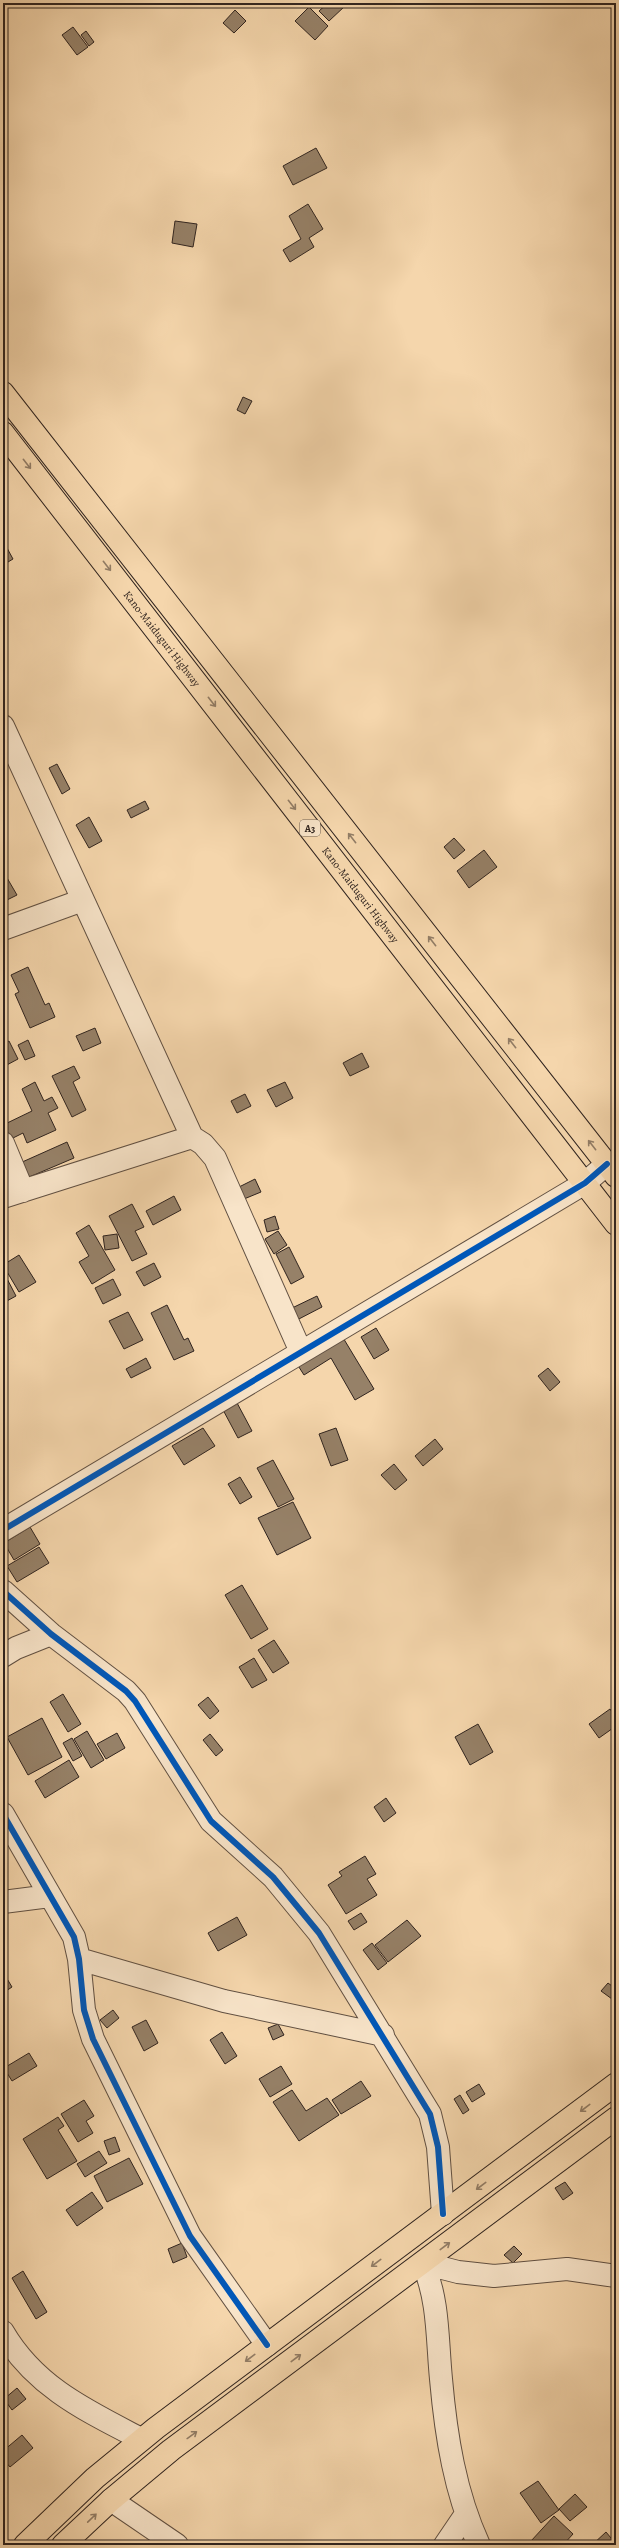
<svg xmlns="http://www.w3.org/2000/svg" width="619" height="2548" font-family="Alegreya,serif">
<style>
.building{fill:#968168;stroke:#30241f}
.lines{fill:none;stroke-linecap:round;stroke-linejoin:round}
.minor-casing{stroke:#615042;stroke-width:24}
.major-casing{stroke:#30241f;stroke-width:24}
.highway-casing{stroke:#30241f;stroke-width:24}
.minor{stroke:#f8e4c9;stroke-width:22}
.major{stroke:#f5d6ac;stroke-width:22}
.highway{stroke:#f5d6ac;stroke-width:22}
.cycleway-casing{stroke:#f8e4c9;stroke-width:8}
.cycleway{stroke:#0057b8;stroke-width:6}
.oneway{stroke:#927d66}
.labels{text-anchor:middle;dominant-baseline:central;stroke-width:3;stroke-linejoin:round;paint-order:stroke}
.shield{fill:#f8e4c9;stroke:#6c5e52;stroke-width:1}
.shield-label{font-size:10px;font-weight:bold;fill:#30241f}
.street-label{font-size:11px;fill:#30241f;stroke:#f8e4c9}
</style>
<rect width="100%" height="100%" fill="#f5d6ac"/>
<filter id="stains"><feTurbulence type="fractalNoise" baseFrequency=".005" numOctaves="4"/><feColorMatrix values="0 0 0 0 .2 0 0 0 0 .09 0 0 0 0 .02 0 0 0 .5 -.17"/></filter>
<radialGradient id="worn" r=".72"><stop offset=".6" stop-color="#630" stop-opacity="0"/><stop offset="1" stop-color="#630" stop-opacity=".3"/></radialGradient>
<path class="building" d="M328 3H342L345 6 329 21 319 11Z
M309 7 328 26 315 40 295 21Z
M235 10 246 21 234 33 223 23Z
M73 27 88 47 77 55 62 35Z
M86 31 94 42 89 46 81 35Z
M316 148 327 168 293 185 283 166Z
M308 204 323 229 309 238 314 247 290 262 283 250 301 239 289 216Z
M175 221 197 224 193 247 172 243Z
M243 397 252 401 245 414 237 410Z
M7 548 13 559 3 565V551Z
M57 764 70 789 62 794 49 768Z
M145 801 149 809 131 818 127 810Z
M89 817 102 841 89 848 76 825Z
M454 838 465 850 454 859 444 847Z
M484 850 497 867 469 888 457 871Z
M3 871 17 895 3 902Z
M28 967 45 1005 49 1003 55 1017 30 1028 15 994 19 992 11 975Z
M95 1028 101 1043 83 1051 76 1036Z
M28 1040 35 1056 25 1060 18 1045Z
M9 1041 18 1059 3 1067V1044Z
M362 1053 369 1067 350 1076 343 1063Z
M74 1066 80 1078 73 1082 86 1110 72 1117 52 1076Z
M35 1082 44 1101 52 1097 58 1108 48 1113 56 1130 27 1143 23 1133 9 1140 3 1125 32 1111 22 1089Z
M285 1082 293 1098 276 1107 267 1090Z
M245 1094 251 1106 237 1113 231 1101Z
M67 1142 74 1158 27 1178 20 1163Z
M255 1179 261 1192 244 1199 239 1187Z
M174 1196 181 1210 153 1225 146 1211Z
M132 1204 144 1227 135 1231 147 1254 132 1261 109 1216Z
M275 1216 279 1229 267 1232 264 1220Z
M89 1225 115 1270 92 1284 79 1262 89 1256 76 1233Z
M278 1231 287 1245 274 1254 265 1239Z
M117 1234 119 1248 105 1250 103 1236Z
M289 1247 304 1277 291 1284 276 1254Z
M19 1255 36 1282 19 1292 3 1265Z
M154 1263 161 1277 144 1286 136 1272Z
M3 1271 16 1296 5 1302 3 1297Z
M113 1279 121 1295 103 1304 95 1288Z
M317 1296 322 1307 295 1321 290 1309Z
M167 1305 184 1340 188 1338 194 1351 174 1360 151 1313Z
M128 1312 143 1340 124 1349 109 1321Z
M376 1328 389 1350 374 1359 361 1337Z
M342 1336 374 1389 355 1400 331 1358 304 1375 297 1364Z
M146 1358 151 1368 131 1378 126 1369Z
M548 1368 560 1382 550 1391 538 1376Z
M236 1401 252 1431 238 1438 222 1408Z
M203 1428 215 1446 184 1465 172 1446Z
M336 1428 348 1460 331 1466 319 1434Z
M435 1439 443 1449 423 1466 415 1456Z
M273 1460 294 1499 278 1507 257 1468Z
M394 1464 407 1480 395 1490 381 1475Z
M240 1477 252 1497 240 1504 228 1484Z
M293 1502 311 1538 277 1555 258 1518Z
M30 1527 40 1544 14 1560 4 1543Z
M39 1547 49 1563 17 1582 7 1566Z
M242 1585 268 1629 251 1639 225 1595Z
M274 1640 289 1663 273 1673 258 1650Z
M254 1658 267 1680 252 1688 239 1667Z
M63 1694 81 1724 68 1732 50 1702Z
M208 1697 219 1711 210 1719 198 1705Z
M610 1709 616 1718V1726L599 1738 589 1724Z
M42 1718 62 1757 28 1775 7 1737Z
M478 1724 493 1752 470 1765 455 1737Z
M87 1731 104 1760 91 1768 74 1739Z
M117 1733 125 1748 106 1759 97 1744Z
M210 1734 223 1750 216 1756 203 1740Z
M72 1738 82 1756 73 1761 63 1743Z
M69 1760 79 1777 45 1798 35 1781Z
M386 1798 396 1813 384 1822 374 1807Z
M365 1856 376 1874 367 1879 377 1895 346 1914 328 1885 342 1876 339 1872Z
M361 1913 367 1922 354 1930 348 1921Z
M237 1917 247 1935 218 1951 208 1933Z
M407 1920 421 1936 388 1962 375 1945Z
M372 1943 387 1963 378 1970 363 1950Z
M3 1972 12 1987 3 1993Z
M608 1983 616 1989 612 1999 601 1991Z
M113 2010 119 2018 107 2028 100 2020Z
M146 2020 158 2043 144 2051 132 2027Z
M278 2024 284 2035 273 2040 268 2028Z
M222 2032 237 2056 225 2064 210 2040Z
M29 2053 37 2066 12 2081 4 2068Z
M281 2066 292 2084 270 2097 259 2079Z
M361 2081 371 2096 341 2114 332 2100Z
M479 2084 485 2094 472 2102 466 2092Z
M292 2090 306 2111 327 2098 339 2115 299 2141 273 2102Z
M460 2095 469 2110 463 2114 454 2099Z
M84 2100 94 2116 86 2121 93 2133 78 2142 61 2114Z
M58 2117 64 2126 58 2130 77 2161 47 2179 23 2139Z
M115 2137 120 2151 109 2155 104 2141Z
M99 2151 107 2163 85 2177 77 2164Z
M129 2158 143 2184 107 2202 94 2176Z
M565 2182 573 2193 563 2200 555 2188Z
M92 2192 103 2208 77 2226 66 2210Z
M182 2243 187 2257 173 2263 168 2249Z
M514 2246 522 2254 513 2263 504 2255Z
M23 2271 47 2312 36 2319 12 2278Z
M17 2388 26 2399 12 2410 4 2399Z
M22 2435 33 2448 10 2467 3 2459V2451Z
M538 2481 559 2510 541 2523 520 2493Z
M575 2494 587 2507 570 2521 559 2509Z
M554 2516 573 2534 563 2545H536L531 2541Z
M606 2532 616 2544 592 2545Z"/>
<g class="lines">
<g class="minor-casing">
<path id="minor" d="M3 726 192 1137
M3 929 83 900
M3 1143 23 1191
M3 1197 192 1137 203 1144 215 1158 301 1352
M3 1530 585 1183 607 1164
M3 1591 51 1634 126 1691 135 1701 211 1821 273 1877 319 1933 430 2114 438 2147 443 2214
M3 1656 16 1648 51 1634
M3 1814 74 1937 79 1959 84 2010 93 2039 190 2236 267 2345
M3 1902 50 1896
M79 1959 224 2001 383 2035
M423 2263C439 2302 437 2338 441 2379 446 2436 455 2493 479 2545
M423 2263 458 2272 494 2276 567 2269 616 2276
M3 2332C35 2387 87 2411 141 2439
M111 2500 177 2545
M445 2545 466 2514"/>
</g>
<g class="major-casing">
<path id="major" d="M25 2545 95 2478 156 2428 616 2084
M63 2545 111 2500 171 2450 616 2118"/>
</g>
<g class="highway-casing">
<g id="highway">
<path d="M3 393 616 1176"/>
<path id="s1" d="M3 433 616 1224"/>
</g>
</g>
<use href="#minor" class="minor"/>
<use href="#major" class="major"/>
<use href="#highway" class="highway"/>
<g class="cycleway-casing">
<path id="cycleway" d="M3 1530 585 1183 607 1164
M3 1591 51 1634 126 1691 135 1701 211 1821 273 1877 319 1933 430 2114 438 2147 443 2214
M3 1814 74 1937 79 1959 84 2010 93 2039 190 2236 267 2345"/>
</g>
<use href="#cycleway" class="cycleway"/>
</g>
<defs><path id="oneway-shaft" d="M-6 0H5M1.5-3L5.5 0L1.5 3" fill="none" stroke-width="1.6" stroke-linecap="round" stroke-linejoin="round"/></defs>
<g class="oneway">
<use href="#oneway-shaft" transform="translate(27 464) rotate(52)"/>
<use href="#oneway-shaft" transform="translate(107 566) rotate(52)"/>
<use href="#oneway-shaft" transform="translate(212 702) rotate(52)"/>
<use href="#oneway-shaft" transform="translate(292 805) rotate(52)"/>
<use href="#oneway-shaft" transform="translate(352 838) rotate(-128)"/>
<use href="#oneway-shaft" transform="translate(432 941) rotate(-128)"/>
<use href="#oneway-shaft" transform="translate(512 1043) rotate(-128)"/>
<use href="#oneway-shaft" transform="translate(592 1145) rotate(-128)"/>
<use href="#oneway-shaft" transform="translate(585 2108) rotate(143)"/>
<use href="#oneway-shaft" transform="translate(481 2186) rotate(143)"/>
<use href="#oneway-shaft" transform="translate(445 2246) rotate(-37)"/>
<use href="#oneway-shaft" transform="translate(376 2263) rotate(143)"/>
<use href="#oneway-shaft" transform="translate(250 2358) rotate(143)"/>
<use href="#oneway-shaft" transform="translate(296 2358) rotate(-37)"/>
<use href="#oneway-shaft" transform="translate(192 2435) rotate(-36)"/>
<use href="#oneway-shaft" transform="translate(92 2518) rotate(-44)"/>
</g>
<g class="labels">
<rect class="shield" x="300" y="820" width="20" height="16" rx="3"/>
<g class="shield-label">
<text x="310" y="828">A3</text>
</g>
<g class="street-label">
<text stroke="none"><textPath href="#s1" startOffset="260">Kano-Maiduguri Highway</textPath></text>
<text stroke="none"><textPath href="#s1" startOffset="584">Kano-Maiduguri Highway</textPath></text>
</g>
</g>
<rect width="619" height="2548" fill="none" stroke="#f5d6ac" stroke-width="16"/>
<rect x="4" y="4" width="611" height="2540" fill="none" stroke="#30241f" stroke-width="2"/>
<rect x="8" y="8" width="603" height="2532" fill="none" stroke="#30241f"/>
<rect width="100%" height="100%" filter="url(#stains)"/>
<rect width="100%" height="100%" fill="url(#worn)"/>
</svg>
